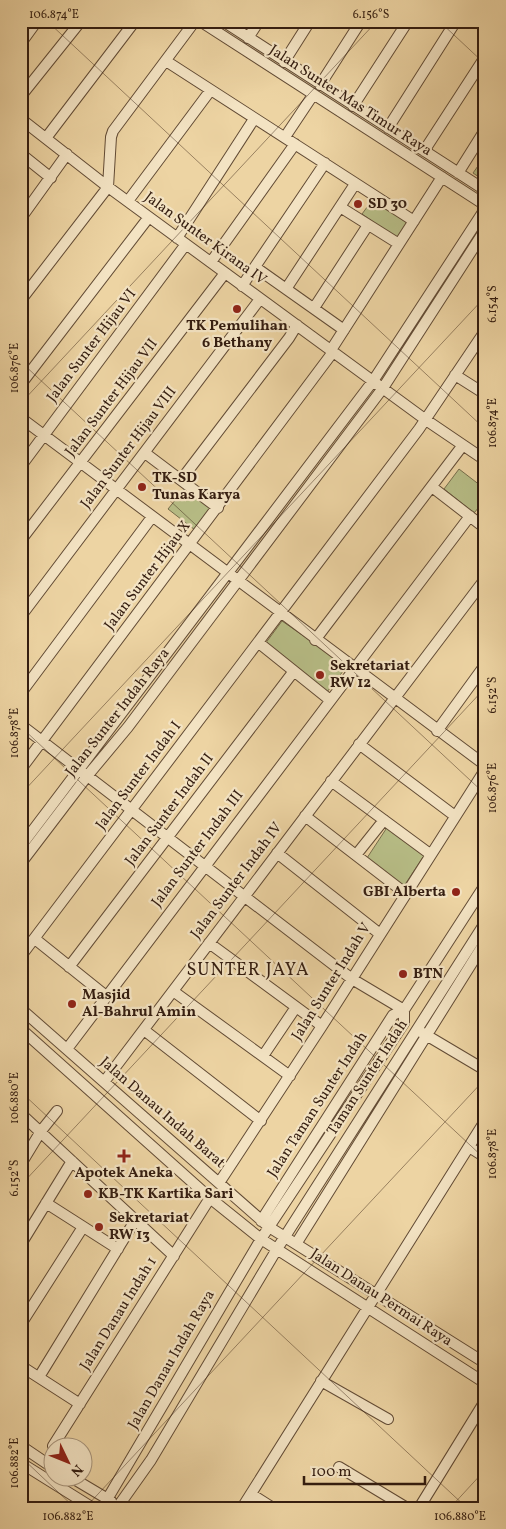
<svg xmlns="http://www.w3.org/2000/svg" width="506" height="1529" font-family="Vollkorn,serif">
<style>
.green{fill:#b7bd86;stroke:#766d4b}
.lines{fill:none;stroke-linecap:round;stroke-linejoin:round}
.minor-casing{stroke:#624b35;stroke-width:12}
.minor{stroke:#f3e3c3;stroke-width:10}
.ticks{fill:none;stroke:#341d10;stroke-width:1;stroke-opacity:0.45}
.poi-dot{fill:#8f2418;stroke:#f3e3c3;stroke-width:2}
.labels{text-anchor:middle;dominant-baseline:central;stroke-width:4.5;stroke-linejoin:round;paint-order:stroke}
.street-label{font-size:15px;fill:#341d10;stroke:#f3e3c3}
.poi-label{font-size:15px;font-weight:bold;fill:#341d10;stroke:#f3e3c3;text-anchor:start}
.quarter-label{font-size:18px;letter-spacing:1px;fill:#341d10;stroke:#f3e3c3}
.neatline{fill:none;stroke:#341d10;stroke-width:2}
.ticks-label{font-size:12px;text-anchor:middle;fill:#341d10}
</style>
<rect width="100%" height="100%" fill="#edd4a3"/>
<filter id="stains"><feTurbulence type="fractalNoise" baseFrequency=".004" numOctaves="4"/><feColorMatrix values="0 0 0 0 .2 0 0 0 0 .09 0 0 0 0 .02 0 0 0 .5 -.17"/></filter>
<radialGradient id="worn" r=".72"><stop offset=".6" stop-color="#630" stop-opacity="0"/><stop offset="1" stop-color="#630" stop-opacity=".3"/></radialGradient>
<path class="green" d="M485 156V181L473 173Z
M373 199 410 225 399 240 362 214Z
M459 469 485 489V500L474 513 444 489Z
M185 488 211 508 195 530 168 509Z
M282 621 347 666 327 692 265 644Z
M388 826 425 854 402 889 365 861Z"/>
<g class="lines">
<g class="minor-casing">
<path id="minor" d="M200 21 485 205
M223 21 485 190
M479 21 485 25
M248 38 259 21
M21 43 37 21
M166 61 414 221
M284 62 310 21
M320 85 361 21
M21 96 81 21
M353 106 408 21
M21 119 108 187 426 420 485 460
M388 128 456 21
M285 137 313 95
M46 138 135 21
M424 151 485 57
M21 154 51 178
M458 173 485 130
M128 201 210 91
M340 207 399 244
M21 218 67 154
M177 238 254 119
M211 262 295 144
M255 267 344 330
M242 286 325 163
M286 289 355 184
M21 300 108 187 111 137 113 131 195 21
M314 308 368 225
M331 350 442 177
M455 375 485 394
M21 384 149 217
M21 418 485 765
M145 453 218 508
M21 466 186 244
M181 480 289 338 297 325
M432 487 485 528
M21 540 225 273
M21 616 260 299
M315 640 463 445
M259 643 330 700
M21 693 152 517
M21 725 352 979 404 1010
M437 731 485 665
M359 744 455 816
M21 769 333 352
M331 781 430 854
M305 816 405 893
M21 846 373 381 485 209
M277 853 380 934
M356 855 384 820
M21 863 88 775 128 727 383 388 485 230
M35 939 106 996
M209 943 322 1026
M21 956 419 429 485 331
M69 967 294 671
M173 991 290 1076
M21 1009 269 1227 485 1363
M21 1029 210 1198 261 1239 485 1383
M144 1030 261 1121
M421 1032 485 1070
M67 1049 470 516
M263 1056 296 1007
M104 1082 485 579
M21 1114 174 1256
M469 1147 485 1157
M21 1164 41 1131 57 1111
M219 1183 322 1026 485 770
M46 1203 118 1249
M261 1221 393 1015 404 1010 485 885
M21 1244 72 1161
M296 1244 485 942
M21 1324 83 1227
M21 1366 80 1404
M39 1377 136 1219
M321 1381 388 1419
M21 1446 52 1467
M53 1446 210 1198
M21 1463 93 1508
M339 1467 407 1508
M69 1476 111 1501
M251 1494 273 1508
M102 1508 261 1239 404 1023V1010
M117 1508 151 1460 277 1249 485 923
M242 1508 485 1121
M419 1508 485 1401"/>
</g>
<use href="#minor" class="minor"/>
</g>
<path class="ticks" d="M47 21 485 429M439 21 485 64M21 362 485 794M21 403 377 21M21 727 485 1159M21 794 485 297M21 1092 467 1508M21 1185 485 688M21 1457 75 1508M85 1508 485 1079M450 1508 485 1470"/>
<g class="poi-dot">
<circle cx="358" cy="204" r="5"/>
<circle cx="237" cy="309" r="5"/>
<circle cx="142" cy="487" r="5"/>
<circle cx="320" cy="675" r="5"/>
<circle cx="456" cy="892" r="5"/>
<circle cx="403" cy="974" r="5"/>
<circle cx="72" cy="1004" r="5"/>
<path d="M121.5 1148.5h5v5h5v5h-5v5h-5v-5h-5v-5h5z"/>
<circle cx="88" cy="1194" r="5"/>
<circle cx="99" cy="1227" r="5"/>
</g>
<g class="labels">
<g class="street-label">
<text transform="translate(350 101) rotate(33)">Jalan Sunter Mas Timur Raya</text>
<text transform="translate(205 239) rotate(36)">Jalan Sunter Kirana IV</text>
<text transform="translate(92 346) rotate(-53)">Jalan Sunter Hijau VI</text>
<text transform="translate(112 398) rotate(-53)">Jalan Sunter Hijau VII</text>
<text transform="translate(129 448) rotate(-53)">Jalan Sunter Hijau VIII</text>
<text transform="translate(148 576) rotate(-53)">Jalan Sunter Hijau X</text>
<text transform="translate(118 713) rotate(-52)">Jalan Sunter Indah Raya</text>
<text transform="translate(139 776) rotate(-53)">Jalan Sunter Indah I</text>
<text transform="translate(170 810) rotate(-53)">Jalan Sunter Indah II</text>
<text transform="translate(198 849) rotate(-53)">Jalan Sunter Indah III</text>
<text transform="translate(237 881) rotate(-53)">Jalan Sunter Indah IV</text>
<text transform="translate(332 982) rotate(-58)">Jalan Sunter Indah V</text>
<text transform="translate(368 1078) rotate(-57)">Taman Sunter Indah</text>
<text transform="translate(318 1105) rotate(-57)">Jalan Taman Sunter Indah</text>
<text transform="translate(162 1113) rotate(41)">Jalan Danau Indah Barat</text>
<text transform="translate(381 1298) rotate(33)">Jalan Danau Permai Raya</text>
<text transform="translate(119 1314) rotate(-58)">Jalan Danau Indah 1</text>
<text transform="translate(172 1360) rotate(-60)">Jalan Danau Indah Raya</text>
</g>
<g class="poi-label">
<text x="368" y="204">SD 30</text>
<text x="237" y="326" text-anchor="middle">TK Pemulihan<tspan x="237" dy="17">6 Bethany</tspan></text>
<text x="152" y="478">TK-SD<tspan x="152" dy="17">Tunas Karya</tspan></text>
<text x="330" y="666">Sekretariat<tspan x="330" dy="17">RW 12</tspan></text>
<text x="446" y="892" text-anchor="end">GBI Alberta</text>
<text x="413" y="974">BTN</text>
<text x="82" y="995">Masjid<tspan x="82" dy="17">Al-Bahrul Amin</tspan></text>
<text x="124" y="1173" text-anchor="middle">Apotek Aneka</text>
<text x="98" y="1194">KB-TK Kartika Sari</text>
<text x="109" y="1218">Sekretariat<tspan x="109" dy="17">RW 13</tspan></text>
</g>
<g class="quarter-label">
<text x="248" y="970">SUNTER JAYA</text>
</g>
</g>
<rect width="506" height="1529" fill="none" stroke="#edd4a3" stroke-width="55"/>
<g transform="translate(68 1462) rotate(133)"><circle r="24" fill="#f3e3c3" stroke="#a7947b"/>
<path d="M0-4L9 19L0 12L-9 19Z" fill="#8f2418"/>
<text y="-8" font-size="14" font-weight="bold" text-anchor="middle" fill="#341d10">N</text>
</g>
<path d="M304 1476v8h121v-8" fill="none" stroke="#341d10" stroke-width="2.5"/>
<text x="311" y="1476" font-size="15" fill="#341d10" stroke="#f3e3c3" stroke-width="4" paint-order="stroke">100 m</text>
<rect x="28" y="28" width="450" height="1474" class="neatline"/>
<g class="ticks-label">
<text x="54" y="18">106.874°E</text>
<text x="371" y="18">6.156°S</text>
<text transform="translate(492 304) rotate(-90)" y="4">6.154°S</text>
<text transform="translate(14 368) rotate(-90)" y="4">106.876°E</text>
<text transform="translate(492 423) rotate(-90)" y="4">106.874°E</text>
<text transform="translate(492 695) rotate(-90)" y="4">6.152°S</text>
<text transform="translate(14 733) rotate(-90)" y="4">106.878°E</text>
<text transform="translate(492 788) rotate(-90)" y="4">106.876°E</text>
<text transform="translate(14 1098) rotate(-90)" y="4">106.880°E</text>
<text transform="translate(492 1154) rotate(-90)" y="4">106.878°E</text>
<text transform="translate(14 1178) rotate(-90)" y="4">6.152°S</text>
<text transform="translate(14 1463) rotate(-90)" y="4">106.882°E</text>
<text x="68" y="1520">106.882°E</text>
<text x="460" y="1520">106.880°E</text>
</g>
<rect width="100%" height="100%" filter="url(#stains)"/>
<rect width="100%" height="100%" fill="url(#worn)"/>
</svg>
